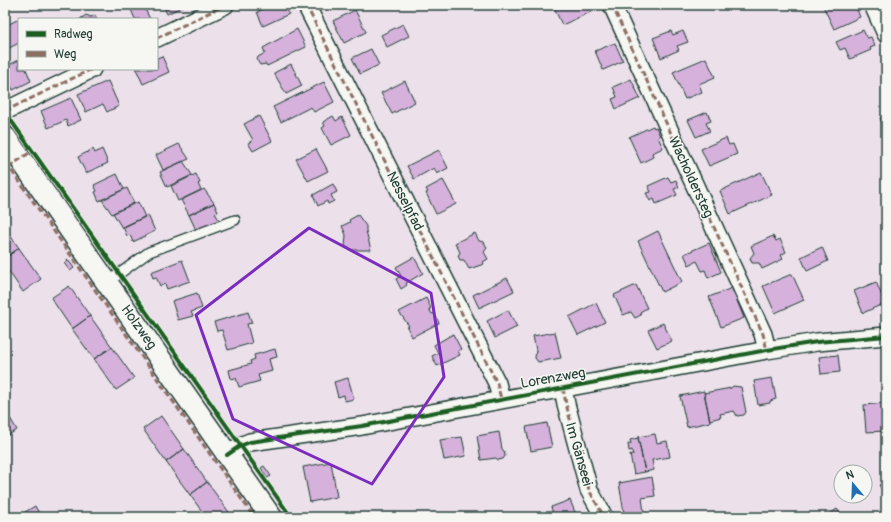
<svg xmlns="http://www.w3.org/2000/svg" width="891" height="522" font-family="Pangolin,sans-serif">
<style>
.building{fill:#d5b1db;stroke:#1f3d34}
.lines{fill:none;stroke-linecap:round;stroke-linejoin:round}
.service-casing{stroke:#1f3d34;stroke-width:12}
.minor-casing{stroke:#1f3d34;stroke-width:20}
.tertiary-casing{stroke:#1f3d34;stroke-width:24}
.service{stroke:#f6f6f2;stroke-width:9}
.minor{stroke:#f6f6f2;stroke-width:17}
.tertiary{stroke:#f6f6f2;stroke-width:21}
.quiet{stroke:#8d6e63;stroke-width:3;stroke-dasharray:6 3;stroke-linecap:butt}
.cycleway-casing{stroke:#f6f6f2;stroke-width:6}
.cycleway{stroke:#1b5e20;stroke-width:4}
.marked{fill:none;stroke:#7b2cbf;stroke-width:3;stroke-linejoin:round}
.labels{text-anchor:middle;dominant-baseline:central;stroke-width:3;stroke-linejoin:round;paint-order:stroke}
.street-label{font-size:14px;fill:#1f3d34;stroke:#f6f6f2}
</style>
<rect width="100%" height="100%" fill="#ece1eb"/>
<filter id="ink" filterUnits="userSpaceOnUse"><feTurbulence type="fractalNoise" baseFrequency=".025" numOctaves="2"/><feDisplacementMap in="SourceGraphic" scale="8" xChannelSelector="R" yChannelSelector="G"/><feConvolveMatrix kernelMatrix="1 2 1 2 8 2 1 2 1" color-interpolation-filters="sRGB"/></filter>
<g filter="url(#ink)">
<path class="building" d="M129 5H143L150 19H135Z
M163 5H186L167 14Z
M271 5H285L289 14 263 26 257 12Z
M553 5H588L591 12 562 25Z
M855 5 860 17 834 29 823 6Z
M355 10 366 32 344 43 333 21Z
M86 15 91 17 95 15 97 19H80Z
M19 19V43L7 49 5 44V26Z
M403 24 409 36 387 47 381 35Z
M297 29 306 47 267 66 266 64 260 65 257 60 258 57 265 53 263 48Z
M863 30 867 38 871 37 875 46 870 48 871 50 850 59 845 48 840 50 836 42Z
M671 31 673 35 683 31 688 42 677 46 679 50 661 58 653 38Z
M615 43 623 61 603 70 595 51Z
M371 49 379 65 360 74 352 58Z
M162 56 169 72 143 84 136 69H157V58Z
M706 58 715 77 699 84 702 92 685 99 673 72Z
M19 60V69H26L31 81 13 90 5 74V67Z
M291 64 302 86 286 94 274 73Z
M631 79 640 98 616 109 612 99 617 97 613 87Z
M108 81 119 106 107 112 103 104 86 112 78 94Z
M405 81 415 102 392 114 381 93Z
M324 82 334 102 314 112 311 107 281 122 273 107Z
M71 98 81 120 68 126 66 120 48 128 41 111Z
M707 112 711 121 706 123 710 131 696 137 688 120Z
M886 115V133L880 118Z
M259 116 272 141 253 151 248 143 253 140 244 124Z
M333 116 336 121 342 117 351 135 331 145 322 128 325 126 323 122Z
M653 126 654 128 656 127 660 136 658 137 663 148 652 153 653 157 641 163 629 137Z
M726 138 729 145 733 144 737 154 709 166 701 149Z
M179 144 189 159 163 170 156 155Z
M93 149 95 153 102 149 108 163 86 173 78 157Z
M316 149 328 171 308 181 296 159Z
M439 150 448 168 437 174 434 168 414 179 407 166Z
M183 161 192 175 167 187 160 172Z
M761 172 772 195 730 214 720 191Z
M117 174 124 189 99 201 95 192 97 191 94 185Z
M196 174 200 183 198 184 201 190 178 201 171 186Z
M668 177 671 182 676 180 679 187 674 189 677 195 656 204 654 199 650 201 646 193 651 192 648 186Z
M443 180 456 204 436 214 426 193 428 192 426 189Z
M333 184 337 192 331 195 334 201 328 204 327 201 318 206 313 195Z
M127 188 134 203 112 214 102 200Z
M204 189 214 203 189 215 181 200Z
M138 202 145 217 122 228 113 213Z
M214 203 218 212 215 213 219 220 196 230 189 215Z
M148 215 155 231 133 242 130 235 127 236 123 227Z
M358 215 366 226V231L371 250H352L345 246 346 235 342 226 350 222 349 220Z
M5 228 19 248 5 258Z
M658 231 682 282 662 292 638 241Z
M475 233 479 241 484 242 487 248 484 252 488 259 483 262 484 264 469 269 464 260H460L458 256 460 252 455 243Z
M773 236 776 241 780 239 786 252 781 255 783 259 762 269 759 263H752L750 258 754 253 751 246Z
M709 243 721 272 708 278 705 270 702 271 697 261 689 265 684 254Z
M822 247 828 261 807 271 801 257Z
M19 248 41 279 23 292 5 266V258Z
M414 257 423 273 406 283 407 285 401 289 396 279 401 276 396 267Z
M68 260 74 268 70 271 64 263Z
M182 260 190 281 167 289 165 284 160 286 156 277 153 278 151 272Z
M792 274 804 300 775 313 763 286Z
M507 278 514 291 479 308 473 295Z
M876 282 885 303 863 313 854 291Z
M636 285 647 308 640 312 641 315 635 318 631 312 623 315 614 295Z
M69 286 90 316 72 329 51 298Z
M732 288 744 318 721 327 709 297Z
M197 293 202 308 191 312 193 316 178 320 172 301Z
M426 298 431 308 429 309 432 314 434 313 439 323 412 337 407 327 409 326 399 312Z
M596 303 605 322 578 335 569 317Z
M508 310 517 327 495 338 487 321Z
M248 312 252 323 247 324 252 343 228 350 222 330 217 331 214 322Z
M90 316 112 347 94 359 72 329Z
M663 323 672 341 657 348 648 330Z
M555 332 561 358 538 362 535 358 536 350 533 336Z
M453 334 461 349 458 351 460 355 437 366 432 356 438 353 434 345Z
M112 347 134 378 116 390 94 359Z
M275 349 277 357 269 359 272 371 258 375 260 381 239 387 236 378 231 379 229 370 251 364 250 361 255 359 254 355Z
M838 355 840 372 821 374 819 357Z
M348 378 354 399 345 401 344 395 338 397 334 382Z
M772 378 776 399 770 401V403L758 405 754 381Z
M733 386 741 387 746 412 744 415 737 416 734 411 720 414 721 417 710 420 704 393 731 388Z
M704 391 710 422 687 427 680 396Z
M886 403V431L866 432 864 405Z
M161 416 184 449 166 462 143 429Z
M10 418 17 430 5 437V421Z
M547 423 552 447 531 451 526 427Z
M499 432 502 449 504 451 505 456 503 459 498 460 496 458 481 460 477 436Z
M655 434 657 443 667 441 670 457 652 460 654 470 645 472 638 437Z
M462 437 466 456 444 460 440 440Z
M638 438 645 472 634 474 630 455H633L632 450 629 451 628 444H631L630 440Z
M184 449 207 482 190 495 166 462Z
M331 462 337 497 310 502 303 467Z
M264 466 271 476 267 478 261 468Z
M652 477 655 496 642 498 644 512 627 515 624 513 619 483Z
M886 480V496L879 485Z
M207 482 231 515 229 517H206L190 495Z
M570 500 577 517H554L551 507Z
M35 506 41 517H17Z
M837 509 843 517H825Z"/>
<g class="lines">
<g class="service-casing">
<path id="service" d="M108 282 149 252 235 220"/>
</g>
<g class="minor-casing">
<path id="minor" d="M306 5 497 383 501 399
M612 5 763 334 767 350
M873 5 886 34
M157 38 225 5
M5 111 92 69
M563 388 566 404 589 490 604 517
M227 455 240 446 250 442 362 426 767 350 817 342 886 336"/>
</g>
<g class="tertiary-casing">
<path id="tertiary" d="M5 137 271 517"/>
</g>
<use href="#service" class="service"/>
<use href="#minor" class="minor"/>
<use href="#tertiary" class="tertiary"/>
<path class="quiet" d="M306 5 497 383 501 399
M612 5 763 334 767 350
M157 38 225 5
M5 111 92 69
M5 165 9 167 254 517
M9 167 32 151
M563 388 566 404 589 490 604 517"/>
<g class="cycleway-casing">
<path id="cycleway" d="M5 112 291 517
M227 455 240 446 250 442 362 426 767 350 817 342 886 336"/>
</g>
<use href="#cycleway" class="cycleway"/>
</g>
</g>
<path class="marked" d="M309 228 431 293 444 377 372 484 233 419 196 315Z"/>
<g class="labels">
<g class="street-label">
<text transform="translate(691 177) rotate(65)">Wacholdersteg</text>
<text transform="translate(405 201) rotate(63)">Nesselpfad</text>
<text transform="translate(139 327) rotate(55)">Holzweg</text>
<text transform="translate(553 378) rotate(-10)">Lorenzweg</text>
<text transform="translate(579 454) rotate(74)">Im Gänseei</text>
</g>
</g>
<rect width="891" height="522" fill="none" stroke="#f6f6f2" stroke-width="20"/>
<rect x="10" y="10" width="871" height="502" fill="none" stroke="#1f3d34" stroke-width="1.5" filter="url(#ink)"/>
<rect x="18" y="18" width="140" height="52" fill="#f6f6f2" stroke="#a0aca6"/>
<rect x="26" y="31" width="20" height="6" fill="#1b5e20" stroke="#a0aca6"/>
<text x="54" y="38" font-size="12" fill="#1f3d34">Radweg</text>
<rect x="26" y="51" width="20" height="6" fill="#8d6e63" stroke="#a0aca6"/>
<text x="54" y="58" font-size="12" fill="#1f3d34">Weg</text>
<g transform="translate(853 484) rotate(341)"><circle r="19" fill="#f6f6f2" stroke="#a0aca6"/>
<path d="M0-3L7 15L0 10L-7 15Z" fill="#1f6fb2"/>
<text y="-6" font-size="11" font-weight="bold" text-anchor="middle" fill="#1f3d34">N</text>
</g>
</svg>
